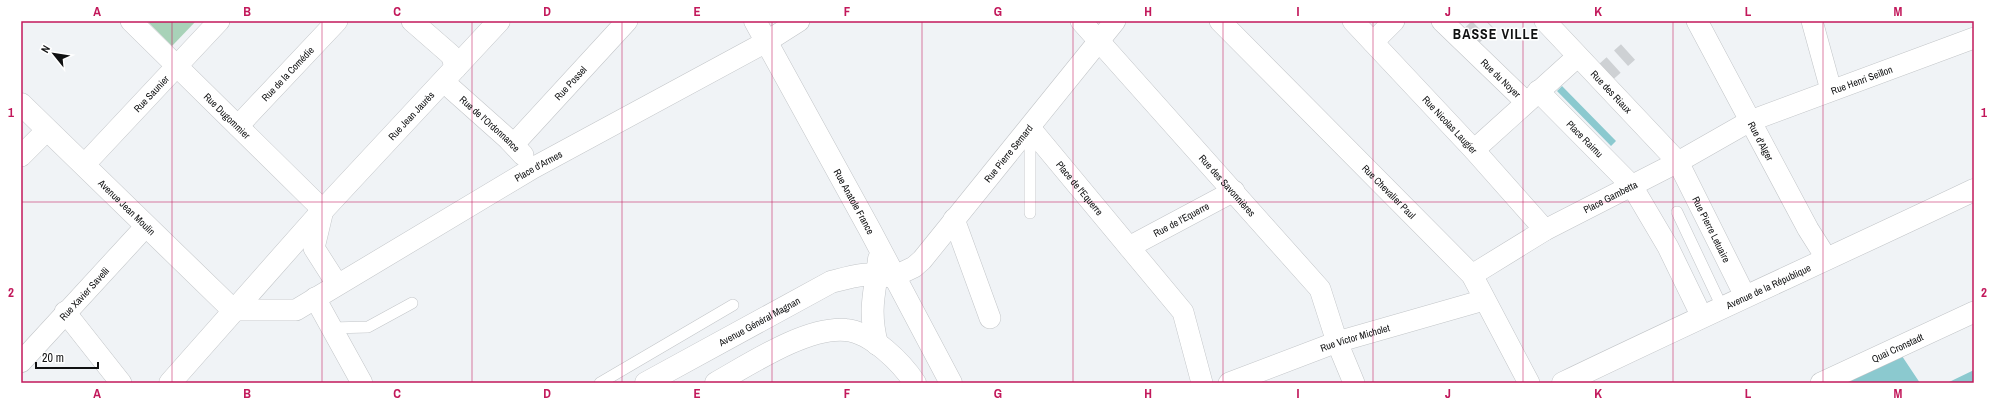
<svg xmlns="http://www.w3.org/2000/svg" width="1995" height="404" font-family="'Archivo Narrow',sans-serif">
<style>
.green{fill:#a8d2b8}
.water{fill:#8bc9cf}
.lines{fill:none;stroke-linecap:round;stroke-linejoin:round}
.street-tunnel{stroke:#ced1d4;stroke-width:21;stroke-dasharray:21 10;stroke-linecap:butt}
.lane-casing{stroke:#c2c5c8;stroke-width:12}
.street-casing{stroke:#c2c5c8;stroke-width:22}
.secondary-casing{stroke:#c2c5c8;stroke-width:23}
.primary-casing{stroke:#c2c5c8;stroke-width:23}
.lane{stroke:#fff;stroke-width:11}
.street{stroke:#fff;stroke-width:21}
.secondary{stroke:#fff;stroke-width:22}
.primary{stroke:#fff;stroke-width:22}
.grid{fill:none;stroke:#c2185b;stroke-width:1;stroke-opacity:0.55}
.labels{text-anchor:middle;dominant-baseline:central;stroke-width:3;stroke-linejoin:round;paint-order:stroke}
.street-label{font-size:10px;fill:#101112;stroke:#fff}
.district-label{font-size:14px;font-weight:bold;letter-spacing:1px;fill:#101112;stroke:#fff}
.neatline{fill:none;stroke:#c2185b;stroke-width:1.5}
.grid-label{font-size:13px;text-anchor:middle;font-weight:bold;fill:#c2185b}
</style>
<rect width="100%" height="100%" fill="#f0f3f6"/>
<path class="green" d="M147 21H196L172 46Z"/>
<path class="water" d="M1562 86 1616 141 1611 146 1557 91Z
M1900 353 1920 383H1835Z
M1974 370V383H1947Z"/>
<g class="lines">
<path class="street-tunnel" d="M1464 43 1487 21
M1598 79 1628 52"/>
<g class="lane-casing">
<path id="lane" d="M1030 129V213
M1677 212 1722 307
M331 328 368 327 412 303
M600 383 733 305"/>
</g>
<g class="street-casing">
<g id="street">
<path id="s1" d="M131 21 323 210 314 248 337 284"/>
<path d="M412 21 451 55 456 68"/>
<path id="s2" d="M1081 21 1320 289 1337 342 1354 383"/>
<path id="s3" d="M1220 21 1472 275 1529 383"/>
<path id="s4" d="M1353 21 1474 150 1545 230"/>
<path id="s5" d="M1442 21 1526 102"/>
<path id="s6" d="M1545 21 1678 162 1745 296"/>
<path id="s7" d="M1697 21 1808 229 1827 259"/>
<path d="M1812 21 1831 90"/>
<path d="M1373 42 1394 21"/>
<path id="s8" d="M444 82 508 139 523 155"/>
<path id="s9" d="M1538 91 1632 186 1668 247 1702 317"/>
<path id="s10" d="M238 126 337 21"/>
<path id="s11" d="M1030 128 1183 312 1202 383"/>
<path id="s12" d="M514 144 627 21"/>
<path d="M1474 150 1577 57"/>
<path d="M21 156 47 130"/>
<path id="s13" d="M84 165 219 21"/>
<path d="M954 219 990 318"/>
<path id="s14" d="M1129 247 1234 191"/>
<path id="s15" d="M1472 275 1545 230 1678 162 1750 121 1974 38"/>
<path id="s16" d="M893 277 914 267 922 260 1115 21"/>
<path d="M315 298 362 383"/>
<path id="s17" d="M233 310H296L533 168 766 42 799 21"/>
<path d="M65 312 121 383"/>
<path id="s18" d="M21 362 146 226"/>
<path id="s19" d="M1229 383 1337 342 1484 300"/>
<path id="s20" d="M1821 383 1974 312"/>
</g>
</g>
<g class="secondary-casing">
<g id="secondary">
<path id="s21" d="M755 21 870 230 951 383"/>
<path id="s22" d="M21 104 233 310"/>
<path d="M877 344C868 309 875 292 879 259"/>
<path id="s23" d="M170 383 323 210 499 21"/>
<path id="s24" d="M646 383 831 282C854 276 869 271 893 277"/>
</g>
</g>
<g class="primary-casing">
<g id="primary">
<path d="M716 383C750 364 807 326 846 330 871 332 902 363 915 383"/>
<path id="s25" d="M1563 383C1700 317 1837 255 1974 190"/>
</g>
</g>
<use href="#lane" class="lane"/>
<use href="#street" class="street"/>
<use href="#secondary" class="secondary"/>
<use href="#primary" class="primary"/>
</g>
<path class="grid" d="M172 21V383M322 21V383M472 21V383M622 21V383M772 21V383M922 21V383M1073 21V383M1223 21V383M1373 21V383M1523 21V383M1673 21V383M1823 21V383M21 202H1974"/>
<g class="labels">
<g class="street-label">
<text stroke="none"><textPath href="#s10" startOffset="72">Rue de la Comédie</textPath></text>
<text stroke="none"><textPath href="#s5" startOffset="82">Rue du Noyer</textPath></text>
<text stroke="none"><textPath href="#s15" startOffset="437">Rue Henri Seillon</textPath></text>
<text stroke="none"><textPath href="#s12" startOffset="83">Rue Possel</textPath></text>
<text stroke="none"><textPath href="#s6" startOffset="97">Rue des Riaux</textPath></text>
<text stroke="none"><textPath href="#s13" startOffset="98">Rue Saunier</textPath></text>
<text stroke="none"><textPath href="#s1" startOffset="135">Rue Dugommier</textPath></text>
<text stroke="none"><textPath href="#s23" startOffset="360">Rue Jean Jaurès</textPath></text>
<text stroke="none"><textPath href="#s8" startOffset="62">Rue de l'Ordonnance</textPath></text>
<text stroke="none"><textPath href="#s4" startOffset="142">Rue Nicolas Laugier</textPath></text>
<text stroke="none"><textPath href="#s9" startOffset="67">Place Raimu</textPath></text>
<text stroke="none"><textPath href="#s7" startOffset="136">Rue d'Alger</textPath></text>
<text stroke="none"><textPath href="#s16" startOffset="171">Rue Pierre Semard</textPath></text>
<text stroke="none"><textPath href="#s17" startOffset="345">Place d'Armes</textPath></text>
<text stroke="none"><textPath href="#s2" startOffset="220">Rue des Savonnières</textPath></text>
<text stroke="none"><textPath href="#s11" startOffset="78">Place de l'Equerre</textPath></text>
<text stroke="none"><textPath href="#s3" startOffset="240">Rue Chevalier Paul</textPath></text>
<text stroke="none"><textPath href="#s15" startOffset="159">Place Gambetta</textPath></text>
<text stroke="none"><textPath href="#s21" startOffset="206">Rue Anatole France</textPath></text>
<text stroke="none"><textPath href="#s22" startOffset="148">Avenue Jean Moulin</textPath></text>
<text stroke="none"><textPath href="#s14" startOffset="59">Rue de l'Equerre</textPath></text>
<text stroke="none"><textPath href="#s6" startOffset="269">Rue Pierre Letuaire</textPath></text>
<text stroke="none"><textPath href="#s25" startOffset="227">Avenue de la République</textPath></text>
<text stroke="none"><textPath href="#s18" startOffset="93">Rue Xavier Savelli</textPath></text>
<text stroke="none"><textPath href="#s24" startOffset="129">Avenue Général Magnan</textPath></text>
<text stroke="none"><textPath href="#s19" startOffset="134">Rue Victor Micholet</textPath></text>
<text stroke="none"><textPath href="#s20" startOffset="84">Quai Cronstadt</textPath></text>
</g>
<g class="district-label">
<text x="1496" y="34">BASSE VILLE</text>
</g>
</g>
<rect width="1995" height="404" fill="none" stroke="#ffffff" stroke-width="44"/>
<g transform="translate(54 54) rotate(300)" stroke="#ffffff" stroke-width="3" paint-order="stroke">
<path d="M0-3L7 15L0 10L-7 15Z" fill="#101112"/>
<text y="-6" font-size="11" font-weight="bold" text-anchor="middle" fill="#101112">N</text>
</g>
<path d="M36 362v6h62v-6" fill="none" stroke="#101112" stroke-width="2"/>
<text x="42" y="362" font-size="12" fill="#101112" stroke="#ffffff" stroke-width="3" paint-order="stroke">20 m</text>
<rect x="22" y="22" width="1951" height="360" class="neatline"/>
<g class="grid-label">
<text x="97" y="16">A</text>
<text x="247" y="16">B</text>
<text x="397" y="16">C</text>
<text x="547" y="16">D</text>
<text x="697" y="16">E</text>
<text x="847" y="16">F</text>
<text x="998" y="16">G</text>
<text x="1148" y="16">H</text>
<text x="1298" y="16">I</text>
<text x="1448" y="16">J</text>
<text x="1598" y="16">K</text>
<text x="1748" y="16">L</text>
<text x="1898" y="16">M</text>
<text x="11" y="117">1</text>
<text x="1984" y="117">1</text>
<text x="11" y="297">2</text>
<text x="1984" y="297">2</text>
<text x="97" y="398">A</text>
<text x="247" y="398">B</text>
<text x="397" y="398">C</text>
<text x="547" y="398">D</text>
<text x="697" y="398">E</text>
<text x="847" y="398">F</text>
<text x="998" y="398">G</text>
<text x="1148" y="398">H</text>
<text x="1298" y="398">I</text>
<text x="1448" y="398">J</text>
<text x="1598" y="398">K</text>
<text x="1748" y="398">L</text>
<text x="1898" y="398">M</text>
</g>
</svg>
